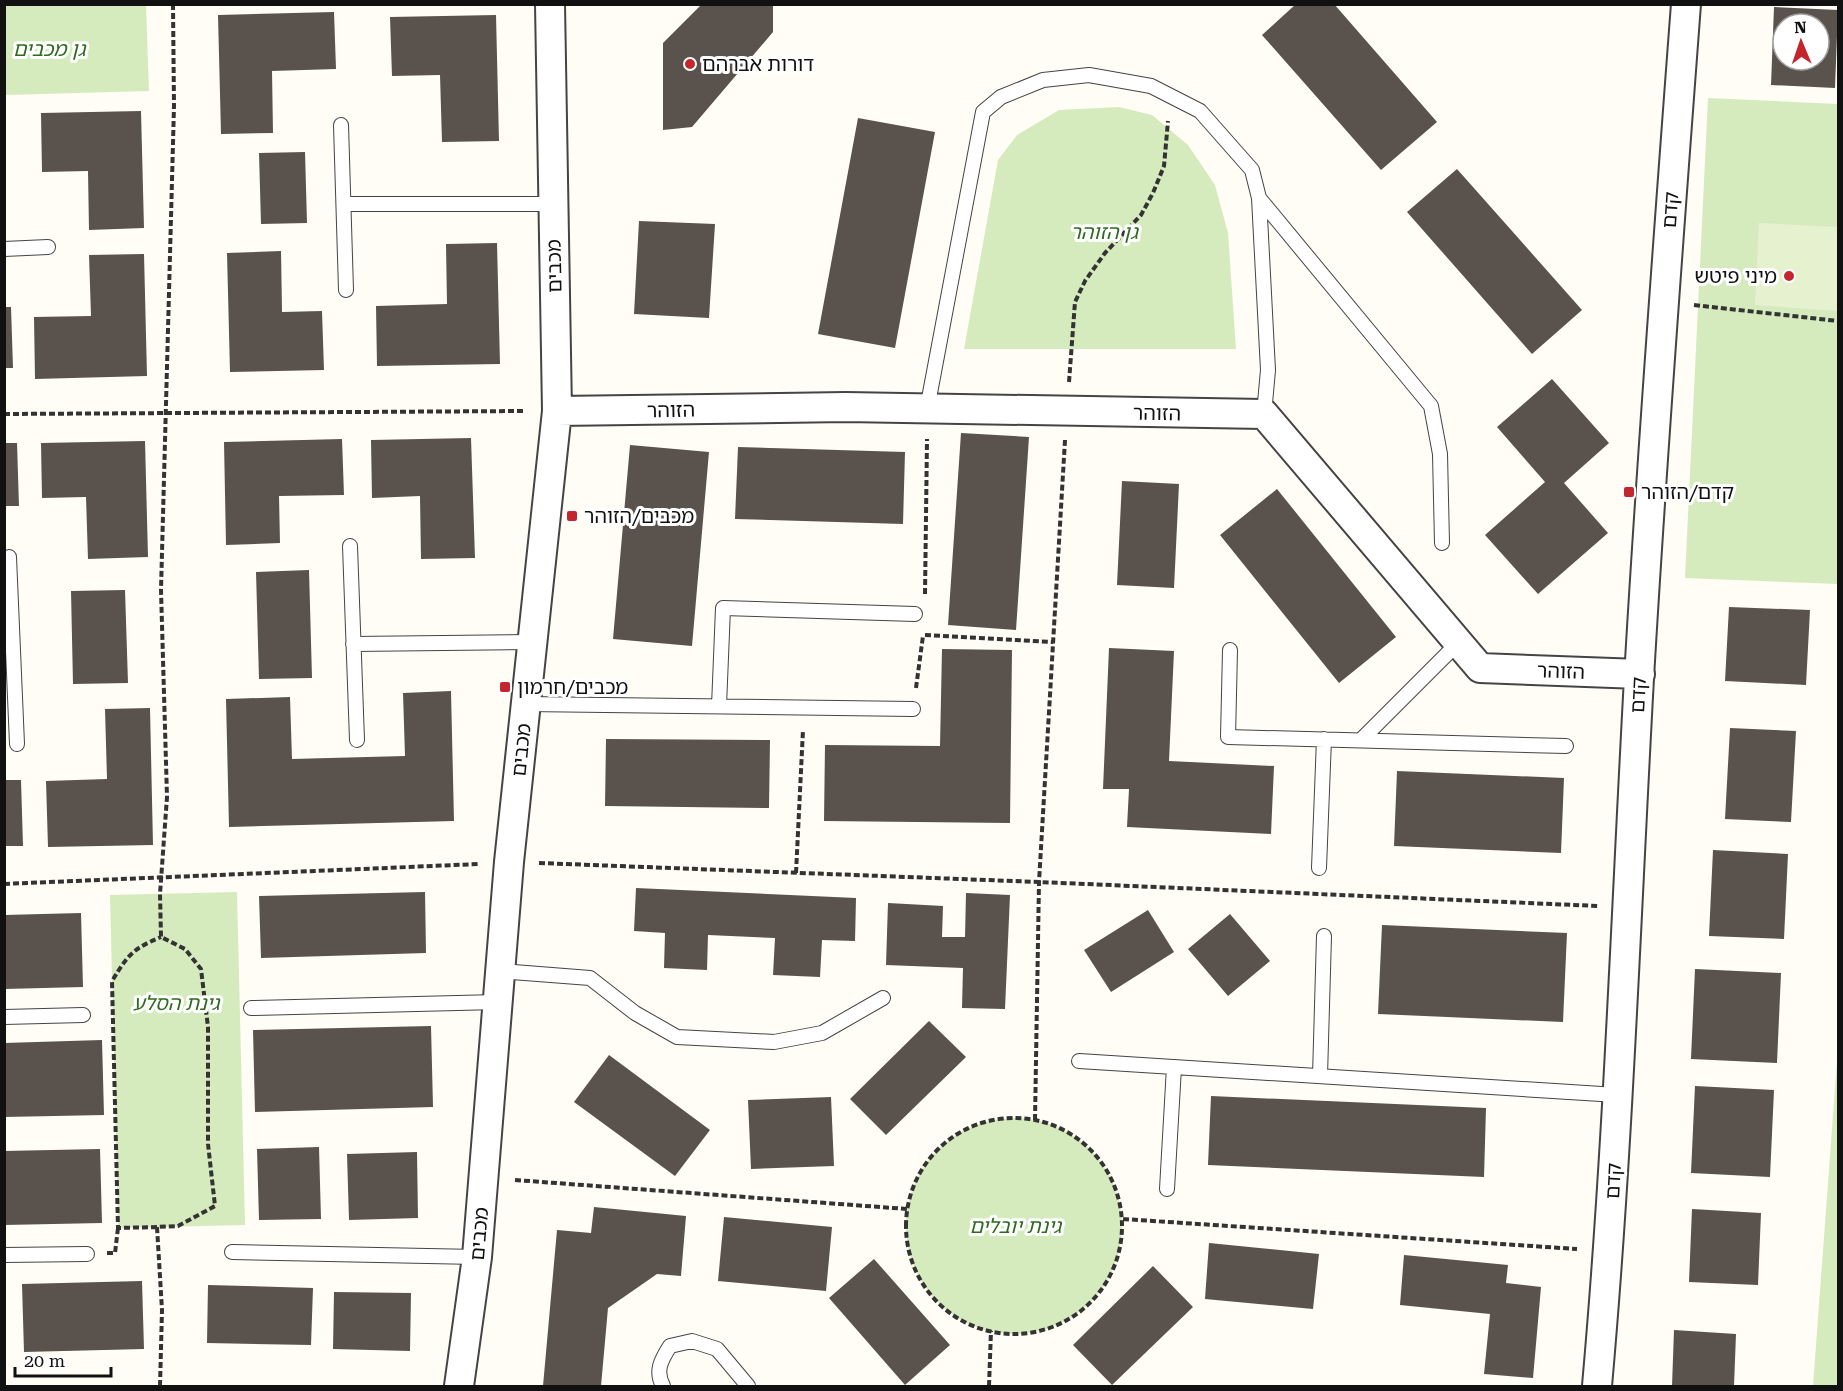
<svg xmlns="http://www.w3.org/2000/svg" width="1843" height="1391" font-family="'Roboto Serif','Noto Sans Hebrew',serif">
<style>
.green{fill:#d5ebbd}
.pitch{fill:#e6f2cf}
.building{fill:#5a524d;fill-rule:evenodd}
.lines{fill:none;stroke-linecap:round;stroke-linejoin:round}
.lane-casing{stroke:#444;stroke-width:16}
.street-casing{stroke:#444;stroke-width:32}
.path{stroke:#333;stroke-width:4;stroke-dasharray:6 3;stroke-linecap:butt}
.lane{stroke:#fff;stroke-width:14}
.street{stroke:#fff;stroke-width:28}
.poi-dot{fill:#c4262e;stroke:#fff;stroke-width:2}
.labels{text-anchor:middle;dominant-baseline:central;stroke-width:6;stroke-linejoin:round;paint-order:stroke}
.park-label{font-size:20px;font-style:italic;fill:#2f6b1f;stroke:#fff}
.poi-label{font-size:20px;fill:#111;stroke:#fff;text-anchor:start}
.street-label{font-size:20px;fill:#111;stroke:#fff}
</style>
<rect width="100%" height="100%" fill="#fffdf5"/>
<path class="green" d="M4 5H146L149 91 5 95Z
M1708 98 1838 104V584L1685 578Z
M1119 107 1152 115 1188 145 1215 185 1228 233 1236 349H964L998 160 1017 135 1059 110Z
M237 892 245 1225 118 1228 110 895Z
M1838 1047V1386H1813Z
M906 1226a108 108 0 1 1 216 0a108 108 0 1 1-216 0Z"/>
<path class="pitch" d="M1759 223 1838 227V311L1755 305Z"/>
<path class="building" d="M702 4H773V32L692 127 663 130V43Z
M1296 4H1334L1437 122 1381 170 1262 35Z
M1774 7 1838 10 1835 88 1771 85ZM1783 24H1819V60H1783Z
M334 12 336 69 272 71 273 133 221 134 218 15Z
M496 15 499 141 442 142 440 75 392 76 390 17Z
M141 111 144 228 89 230 88 171 42 172 41 113Z
M858 118 935 132 895 348 818 334Z
M305 152 307 223 261 224 259 153Z
M1457 169 1582 310 1532 354 1407 212Z
M639 221 715 224 709 318 634 314Z
M497 243 500 364 377 366 376 306 447 304 446 244Z
M281 251 282 312 322 311 324 370 230 372 227 253Z
M144 254 147 376 35 379 34 317 91 316 89 255Z
M4 307H11L13 368H4Z
M1552 379 1609 443 1564 483 1608 533 1538 594 1485 535 1545 482 1497 427Z
M961 433 1029 437 1016 630 948 625Z
M471 438 475 558 421 559 420 496 372 498 371 440Z
M342 439 344 495 279 496 280 543 226 545 224 442Z
M145 441 148 557 88 559 86 497 42 498 41 443Z
M4 443H17L19 506H4Z
M630 445 709 452 692 646 613 639Z
M738 447 905 452 903 524 735 519Z
M1122 481 1179 484 1174 588 1117 585Z
M1277 489 1396 637 1339 683 1220 535Z
M309 570 312 678 259 679 256 572Z
M125 590 128 683 73 684 71 591Z
M1729 607 1810 610 1806 685 1725 681Z
M1109 648 1174 651 1169 761 1274 766 1271 834 1127 827 1129 789H1103Z
M942 649 1012 650 1010 823 824 821 825 745 940 746Z
M451 691 454 821 229 827 226 699 290 697 292 759 405 756 403 693Z
M150 708 153 845 48 847 46 781 107 779 105 709Z
M1730 728 1796 731 1791 822 1725 819Z
M606 739 770 740 769 808 605 806Z
M1397 771 1564 778 1561 853 1394 846Z
M4 780H21L23 846H4Z
M1713 850 1788 854 1784 939 1709 936Z
M636 888 856 898 855 941 822 940 820 977 773 975 775 938 708 935 707 970 664 968 665 933 634 931Z
M425 892 426 953 261 958 259 896Z
M966 893 1010 895 1005 1009 962 1008 963 968 886 965 888 903 943 906 942 937H965Z
M1148 910 1174 952 1111 992 1084 950Z
M81 913 83 987 4 989V915Z
M1230 914 1270 961 1228 996 1188 949Z
M1382 925 1567 933 1563 1022 1378 1014Z
M1695 969 1781 973 1777 1063 1691 1059Z
M929 1021 966 1057 886 1135 850 1099Z
M431 1026 433 1107 255 1112 253 1030Z
M102 1040 104 1115 4 1117V1043Z
M609 1055 710 1130 675 1176 574 1102Z
M1695 1086 1774 1090 1770 1177 1691 1173Z
M1211 1096 1486 1108 1484 1177 1208 1165Z
M831 1097 834 1166 751 1169 748 1100Z
M319 1147 321 1219 259 1220 257 1149Z
M100 1149 102 1223 4 1225V1151Z
M417 1152 418 1218 349 1220 347 1154Z
M594 1207 686 1216 681 1276 657 1274 608 1308 601 1386H543L557 1230 591 1233Z
M1692 1209 1761 1213 1758 1285 1689 1282Z
M724 1217 832 1227 826 1291 718 1281Z
M1209 1243 1319 1254 1313 1309 1205 1299Z
M1404 1255 1508 1265 1506 1283 1541 1287 1533 1378 1484 1374 1490 1314 1400 1305Z
M874 1259 950 1345 905 1385 829 1298Z
M1153 1266 1193 1307 1112 1385 1073 1345Z
M142 1281 144 1349 24 1352 22 1284Z
M208 1285 313 1288 311 1345 207 1343Z
M334 1292 411 1293 410 1351 333 1349Z
M1674 1330 1736 1334 1734 1386H1672Z"/>
<g class="lines">
<g class="lane-casing">
<path id="lane" d="M341 125 346 290
M1259 198 1431 406 1440 454 1442 543
M344 204H553
M4 249 48 247
M927 409 983 112 1001 97 1043 80 1089 75 1151 86 1200 111 1252 170 1259 198 1268 370 1264 414
M350 546 357 740
M9 557 17 744
M353 644 532 642
M1230 650 1228 737 1566 746
M526 704 913 709
M719 706 723 608 915 614
M1361 740 1458 643
M1319 868 1324 739
M500 971 590 978 635 1013 677 1037 774 1042 822 1033 883 998
M251 1008 498 1002
M4 1017 83 1015
M1079 1061 1617 1095
M1320 1076 1324 936
M1167 1189 1174 1067
M232 1252 477 1257
M4 1255 87 1254
M663 1386C655 1371 661 1360 670 1346L692 1341 717 1349 748 1386"/>
</g>
<g class="street-casing">
<path id="street" d="M557 411 846 407 1264 414 1480 668 1640 674
M459 1386 477 1257 509 862 557 411 550 4
M1597 1386C1618 1151 1626 914 1639 678 1652 453 1669 229 1686 4"/>
</g>
<path class="path" d="M1694 305 1838 321
M1069 382 1075 302 1085 281 1105 253 1141 215 1153 193 1164 166 1168 121
M4 414 526 411
M925 594 927 439
M925 635 1053 642
M916 688 923 636
M539 863 1039 882 1598 906
M796 873 803 730
M4 884 480 864
M906 1226a108 108 0 1 1 216 0a108 108 0 1 1-216 0Z
M1035 1120 1039 882 1065 440
M515 1180 907 1209
M1123 1219 1577 1249
M157 1227 118 1228 112 981C128 955 132 949 161 937
M107 1253H115L118 1228
M160 1386 162 1310 157 1227 178 1226 215 1206 208 1144V1027L201 969 185 949 161 937 160 894 167 797 161 590 174 106 173 4
M989 1386 991 1331"/>
<use href="#lane" class="lane"/>
<use href="#street" class="street"/>
</g>
<g class="poi-dot">
<circle cx="690" cy="64" r="6"/>
<circle cx="1789" cy="276" r="6"/>
<rect x="1623" y="486" width="12" height="12" rx="3"/>
<rect x="566" y="510" width="12" height="12" rx="3"/>
<rect x="499" y="681" width="12" height="12" rx="3"/>
</g>
<g class="labels">
<g class="park-label">
<text x="49" y="49">גן מכבים</text>
<text x="1104" y="232">גן הזוהר</text>
<text x="176" y="1003">גינת הסלע</text>
<text x="1015" y="1226">גינת יובלים</text>
</g>
<g class="poi-label">
<text x="702" y="64">דורות אברהם</text>
<text x="1777" y="276" text-anchor="end">מיני פיטש</text>
<text x="1641" y="492">קדם/הזוהר</text>
<text x="584" y="516">מכבים/הזוהר</text>
<text x="517" y="687">מכבים/חרמון</text>
</g>
<g class="street-label">
<text transform="translate(1670 210) rotate(-86)">קדם</text>
<text transform="translate(554 266) rotate(-91)">מכבים</text>
<text transform="translate(671 410) rotate(-1)">הזוהר</text>
<text transform="translate(1157 413) rotate(1)">הזוהר</text>
<text transform="translate(1561 671) rotate(2)">הזוהר</text>
<text transform="translate(1638 695) rotate(-87)">קדם</text>
<text transform="translate(521 750) rotate(-84)">מכבים</text>
<text transform="translate(1613 1181) rotate(-87)">קדם</text>
<text transform="translate(479 1234) rotate(-85)">מכבים</text>
</g>
</g>
<rect width="1843" height="1391" fill="none" stroke="#111111" stroke-width="12"/>
<g transform="translate(1801 42) rotate(358)"><circle r="28" fill="#ffffff" stroke="#a0a0a0" stroke-width="1.5"/>
<path d="M0-4.5L10 22L0 15L-10 22Z" fill="#c4262e"/>
<text y="-9" font-size="16" font-weight="bold" text-anchor="middle" fill="#111111">N</text>
</g>
<path d="M15 1367v9h96v-9" fill="none" stroke="#111111" stroke-width="3"/>
<text x="24" y="1367" font-size="18" fill="#111111" stroke="#ffffff" stroke-width="4.5" paint-order="stroke">20 m</text>
</svg>
